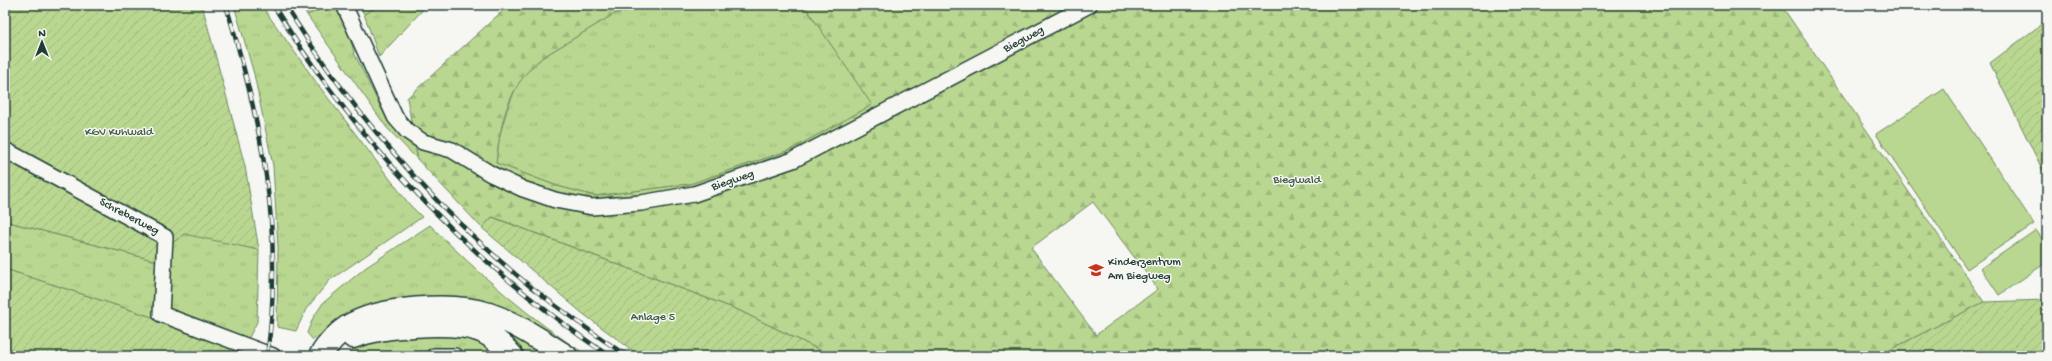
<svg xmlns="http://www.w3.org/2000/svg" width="2052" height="361" font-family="'Gochi Hand',sans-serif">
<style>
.grass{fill:url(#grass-tufts);stroke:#6c8a62}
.forest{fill:url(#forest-firs);stroke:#6c8a62;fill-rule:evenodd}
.garden{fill:url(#garden-furrows);stroke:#6c8a62}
.pitch{fill:#b9d790;stroke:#6c8a62}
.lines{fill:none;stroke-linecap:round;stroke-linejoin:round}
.minor-casing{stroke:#1f3d34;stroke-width:18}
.highway-casing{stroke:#1f3d34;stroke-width:25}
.minor{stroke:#f6f6f2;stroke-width:15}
.highway{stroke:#f6f6f2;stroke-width:22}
.rail-casing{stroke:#1f3d34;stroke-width:4.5}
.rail{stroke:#f6f6f2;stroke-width:3;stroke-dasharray:9;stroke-linecap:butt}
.labels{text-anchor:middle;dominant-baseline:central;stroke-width:3;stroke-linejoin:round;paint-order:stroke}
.street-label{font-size:12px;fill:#1f3d34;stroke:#f6f6f2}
.park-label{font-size:12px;fill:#3e5c46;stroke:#f6f6f2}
.poi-label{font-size:12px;fill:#1f3d34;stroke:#f6f6f2;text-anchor:start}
</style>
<defs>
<pattern id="grass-tufts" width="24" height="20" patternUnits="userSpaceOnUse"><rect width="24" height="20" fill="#b9d790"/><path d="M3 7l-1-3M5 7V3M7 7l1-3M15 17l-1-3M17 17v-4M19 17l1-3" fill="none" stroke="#9fb97d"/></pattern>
<pattern id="forest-firs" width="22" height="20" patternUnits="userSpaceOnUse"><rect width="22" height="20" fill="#b9d790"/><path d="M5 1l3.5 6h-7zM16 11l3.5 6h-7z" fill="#9fb97d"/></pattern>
<pattern id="garden-furrows" width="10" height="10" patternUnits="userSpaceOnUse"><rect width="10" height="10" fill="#b9d790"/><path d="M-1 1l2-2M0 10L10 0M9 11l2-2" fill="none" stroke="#9fb97d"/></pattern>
</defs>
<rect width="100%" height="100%" fill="#f6f6f2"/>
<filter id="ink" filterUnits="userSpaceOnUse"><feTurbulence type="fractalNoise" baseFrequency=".025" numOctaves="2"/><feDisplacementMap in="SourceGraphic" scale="8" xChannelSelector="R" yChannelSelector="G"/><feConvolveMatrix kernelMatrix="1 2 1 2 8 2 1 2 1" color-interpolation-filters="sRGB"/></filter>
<g filter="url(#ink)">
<path class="grass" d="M234 5H261L319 86 409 204 422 217 330 280 306 309 296 331 277 327 278 247 273 166 254 74Z
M331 5H340L355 55 379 104 387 118 415 146 418 160 387 128 307 15Z
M381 5H427L379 57 364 14Z
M650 5H804L873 105 790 150 690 184 595 196 557 186 496 163 500 134 507 110 517 85 526 72 543 57 614 14Z
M5 221 168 264 170 245 184 233 259 250 257 322 244 347 5 269Z
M430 225C479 274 530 319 588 356H580L540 332 327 330 313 340 307 333 313 318 323 303 365 268Z
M484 321 551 356H522Z
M442 334 479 339 502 356H347L356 346 372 340Z"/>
<path class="forest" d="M359 5H381L364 14Z
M509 5H650L614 14 543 57C508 85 501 120 496 163L557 186 595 196 690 184 790 150 872 105 804 5H1781L1984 302 1878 356H832L738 310 493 217 482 228 418 160 407 98ZM1093 202 1158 289 1096 335 1031 248Z"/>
<path class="garden" d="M5 5H202L245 166 259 250 184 234 170 245 168 264 5 221Z
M302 5H331L307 15Z
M2047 20V179L1990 63Z
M492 217 738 310 832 356H640L582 313 482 228Z
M5 269 244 347 240 356H5Z
M2047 300V356H1878L1984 302Z"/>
<path class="pitch" d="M1944 89 2034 224 1967 269 1876 134Z
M2036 230 2047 246V262L1999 295 1981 268Z"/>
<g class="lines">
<g class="minor-casing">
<path id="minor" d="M344 5 395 117 407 131 423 142 452 150 491 174 523 189 555 200 592 207 641 203 694 194 793 160 1089 5
M5 150 165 237 161 314 273 356
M434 356H455"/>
</g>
<g class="highway-casing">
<path id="highway" d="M353 337C381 326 453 320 481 331 494 337 503 345 512 356
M320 356C327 345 335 335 347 327 378 307 453 302 489 314 516 323 542 341 566 356"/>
</g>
<use href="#minor" class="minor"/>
<use href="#highway" class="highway"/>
<g class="rail-casing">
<path id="rail" d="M226 5C261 122 285 233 267 356
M273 5C359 145 472 264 609 356
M285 5C351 111 434 208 531 287 562 311 594 334 627 356"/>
</g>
<use href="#rail" class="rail"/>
</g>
</g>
<defs>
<g id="school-bare" transform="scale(1.2)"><path d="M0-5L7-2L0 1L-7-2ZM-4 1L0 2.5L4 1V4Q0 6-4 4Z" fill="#c8321e" stroke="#f6f6f2" stroke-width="2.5" paint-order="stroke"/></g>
</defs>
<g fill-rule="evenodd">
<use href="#school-bare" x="1096" y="270"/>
</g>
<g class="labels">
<g class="street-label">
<text transform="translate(1024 40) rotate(-28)">Biegweg</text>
<text transform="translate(733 181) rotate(-19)">Biegweg</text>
<text transform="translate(129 217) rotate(28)">Schreberweg</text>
</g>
<g class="park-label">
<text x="119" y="133">KGV Kuhwald</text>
<text x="1297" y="181">Biegwald</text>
<text x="653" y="318">Anlage 5</text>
</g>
<g class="poi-label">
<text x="1108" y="263">Kinderzentrum<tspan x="1108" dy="14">Am Biegweg</tspan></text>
</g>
</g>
<rect width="2052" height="361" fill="none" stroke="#f6f6f2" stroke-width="20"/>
<rect x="10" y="10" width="2032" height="341" fill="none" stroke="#1f3d34" stroke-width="1.5" filter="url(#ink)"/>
<g transform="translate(42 42)" stroke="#f6f6f2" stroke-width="3" paint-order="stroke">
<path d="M0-3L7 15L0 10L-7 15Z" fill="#1f3d34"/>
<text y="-6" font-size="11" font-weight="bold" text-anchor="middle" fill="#1f3d34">N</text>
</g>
</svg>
